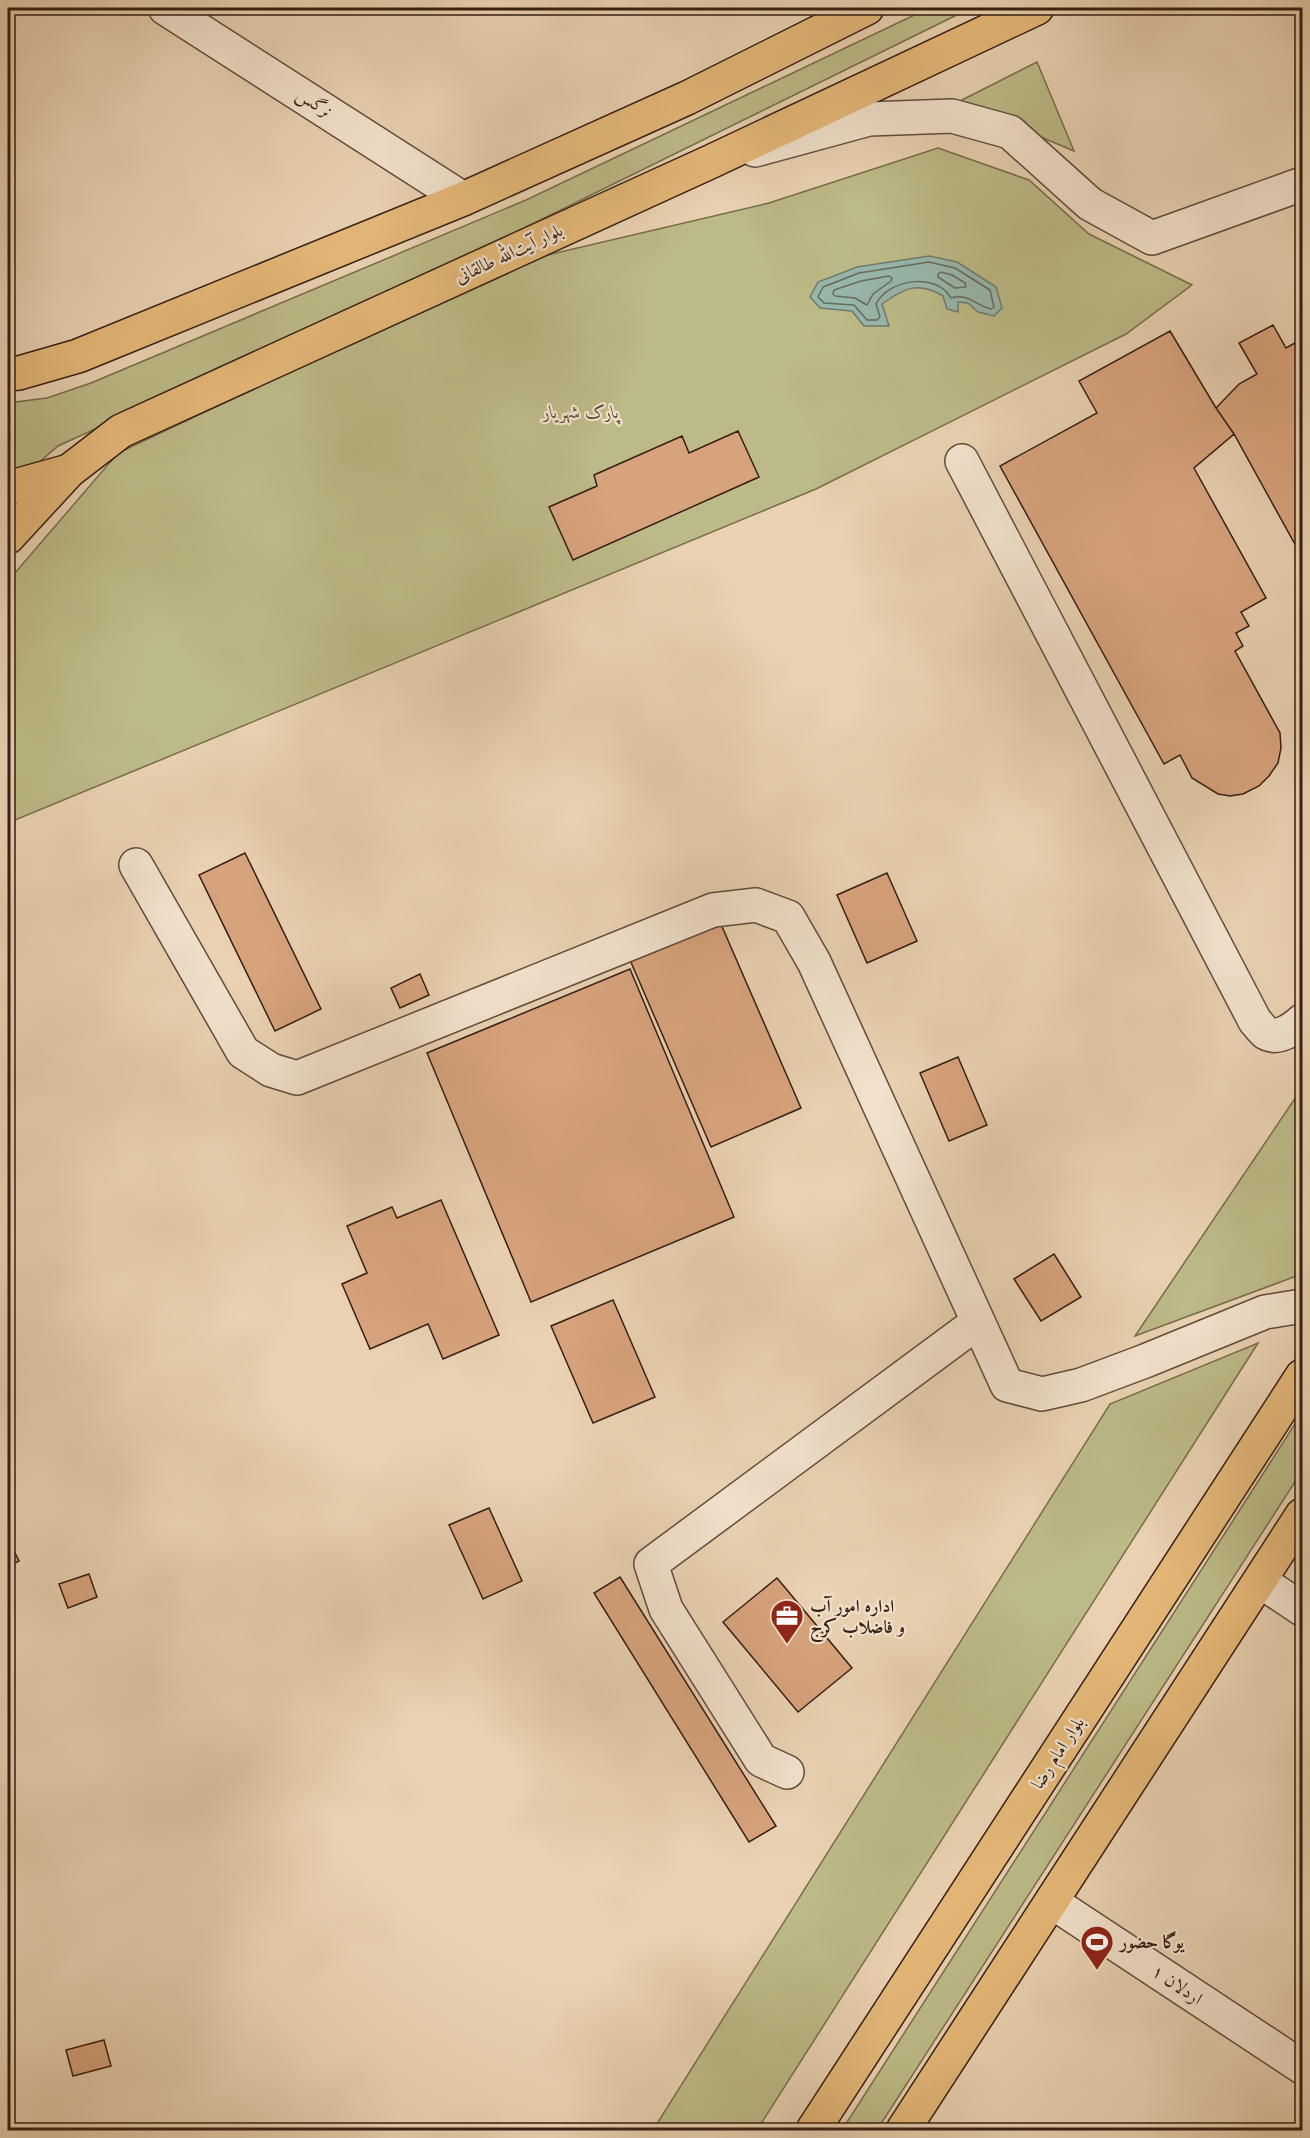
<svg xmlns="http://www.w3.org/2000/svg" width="1310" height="2138" font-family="Cardo,Amiri,serif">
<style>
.green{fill:#bcba87;stroke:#786c4c;stroke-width:1.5}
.water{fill:#97b7ab;stroke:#707a6e;stroke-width:1.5}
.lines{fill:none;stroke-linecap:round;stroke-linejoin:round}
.shore{stroke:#666a5e;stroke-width:1.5}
.building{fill:#d7a37d;stroke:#351e12;stroke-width:1.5}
.minor-casing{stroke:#624b3a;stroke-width:36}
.major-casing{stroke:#351e12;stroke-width:36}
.minor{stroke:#f1e1cc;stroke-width:33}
.major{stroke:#e4b878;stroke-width:33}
.labels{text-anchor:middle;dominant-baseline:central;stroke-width:4.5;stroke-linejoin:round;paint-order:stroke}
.street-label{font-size:18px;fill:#351e12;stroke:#f1e1cc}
.park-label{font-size:18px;font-style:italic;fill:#57452f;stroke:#f1e1cc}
.poi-label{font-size:18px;font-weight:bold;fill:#351e12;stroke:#f1e1cc;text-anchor:start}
</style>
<rect width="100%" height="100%" fill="#e9d1b1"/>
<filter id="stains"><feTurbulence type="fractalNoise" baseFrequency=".00333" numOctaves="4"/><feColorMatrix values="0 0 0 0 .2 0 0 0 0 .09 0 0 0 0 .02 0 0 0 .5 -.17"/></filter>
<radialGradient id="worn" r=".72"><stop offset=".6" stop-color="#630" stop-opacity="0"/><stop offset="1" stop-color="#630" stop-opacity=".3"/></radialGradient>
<path class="green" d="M929 8H971L384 297 58 446 28 472 8 475V403L47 398 91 383 526 200Z
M1037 62 1074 151 958 102Z
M938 148 1029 180 1089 234 1192 285 1126 334 816 489 8 823V581L118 453 526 260 769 203Z
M1302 1088V1274L1135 1336Z
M1258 1343 757 2130H653L1110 1404Z
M1302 1413V1471L877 2130H842Z"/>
<path class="water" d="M929 256 957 262 996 287 1002 308 994 316 978 312 968 303 958 302V312L947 309 943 296C918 281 904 288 882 304L889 326H864L852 311 820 308 810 297 818 282 857 267Z"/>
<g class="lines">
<path class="shore" d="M929 262 955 268 990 290 994 307 991 309C975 305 968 293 951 298 937 272 888 279 876 304L880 317 877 320H867L854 305 824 303 818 297 823 287 859 273Z
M941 272 952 275 965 283 966 287 955 288 938 277V274Z
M889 276 892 278 891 281 873 294 867 305 855 298 835 296 833 294 834 290 861 281Z"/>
</g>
<path class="building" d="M1273 325 1286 348 1302 339V557L1234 434 1216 408 1239 384 1257 374 1239 343Z
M1170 331 1216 408 1234 434 1194 468 1266 598 1241 612 1249 626 1236 633 1243 646 1235 651 1280 733 1281 748 1278 763 1269 776 1259 786 1243 794 1230 796 1218 794 1192 778 1180 755 1164 764 1000 466 1097 413 1079 381Z
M738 431 759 477 573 560 549 507 597 486 594 475 682 436 689 453Z
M245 853 321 1009 275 1031 199 875Z
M887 873 917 941 867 963 837 895Z
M720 922 801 1108 711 1147 630 960Z
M630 969 734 1217 531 1302 427 1053Z
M420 974 429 995 400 1008 391 988Z
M958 1057 987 1125 949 1141 920 1073Z
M441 1200 499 1335 443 1359 428 1324 370 1349 342 1284 367 1273 347 1226 392 1207 397 1218Z
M1054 1254 1081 1297 1041 1321 1014 1279Z
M613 1300 655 1397 593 1423 551 1326Z
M489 1508 522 1581 483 1599 449 1525Z
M8 1539 19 1561 8 1567Z
M89 1574 97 1597 68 1608 59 1584Z
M620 1577 776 1826 749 1842 594 1593Z
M777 1578 852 1668 798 1712 723 1622Z
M104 2040 111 2066 73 2076 66 2050Z"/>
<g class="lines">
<g class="minor-casing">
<path id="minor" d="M165 8 463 199
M755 150 869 119 952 116 1010 132 1090 204 1152 238 1302 184
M962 461 1255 1021C1258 1024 1262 1030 1266 1033 1278 1040 1293 1029 1302 1021
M136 865 243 1052 271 1070 297 1078 713 910 756 905 788 917 814 962 1007 1385 1042 1394 1081 1385 1145 1361 1265 1312 1302 1306
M1260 1581 1302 1609
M787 1772 761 1760 666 1609 651 1564 978 1322
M1052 1902 1302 2067"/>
</g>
<g class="major-casing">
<path id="major" d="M8 374 19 373 78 356 463 199 687 98 867 8
M8 488 69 471
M8 537 69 471 121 431 710 162 1037 8
M813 2130 1302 1376
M903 2130 1302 1515"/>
</g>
<use href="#minor" class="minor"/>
<use href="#major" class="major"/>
</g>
<defs>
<g id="office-pin" transform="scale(1.725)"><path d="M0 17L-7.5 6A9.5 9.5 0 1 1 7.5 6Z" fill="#8f2418" stroke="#f1e1cc"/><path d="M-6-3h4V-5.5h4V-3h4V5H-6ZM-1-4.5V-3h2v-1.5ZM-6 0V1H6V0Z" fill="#fff"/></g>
<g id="stadium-pin" transform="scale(1.725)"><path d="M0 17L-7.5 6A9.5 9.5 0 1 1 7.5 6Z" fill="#8f2418" stroke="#f1e1cc"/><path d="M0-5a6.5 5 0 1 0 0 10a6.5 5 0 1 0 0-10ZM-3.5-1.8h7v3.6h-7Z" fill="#fff"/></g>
</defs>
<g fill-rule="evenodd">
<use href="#office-pin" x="787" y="1616"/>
<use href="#stadium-pin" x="1097" y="1942"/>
</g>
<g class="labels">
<g class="street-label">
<text transform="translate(314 103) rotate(33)">نرگس</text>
<text transform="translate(509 254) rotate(-25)">بلوار آیت‌الله طالقانی</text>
<text transform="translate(1058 1753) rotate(-57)">بلوار امام رضا</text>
<text transform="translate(1177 1985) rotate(34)">اردلان ۱</text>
</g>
<g class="park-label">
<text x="581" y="412">پارک شهریار</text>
</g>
<g class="poi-label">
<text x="810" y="1606">اداره امور آب<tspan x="810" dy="21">و فاضلاب کرج</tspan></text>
<text x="1120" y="1942">یوگا حضور</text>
</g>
</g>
<rect width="1310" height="2138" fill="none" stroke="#e9d1b1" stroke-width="30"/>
<rect x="9" y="9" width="1292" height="2120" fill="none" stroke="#351e12" stroke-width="3"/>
<rect x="15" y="15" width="1280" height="2108" fill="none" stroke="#351e12" stroke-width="1.5"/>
<rect width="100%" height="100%" filter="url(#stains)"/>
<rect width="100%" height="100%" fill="url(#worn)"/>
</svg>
